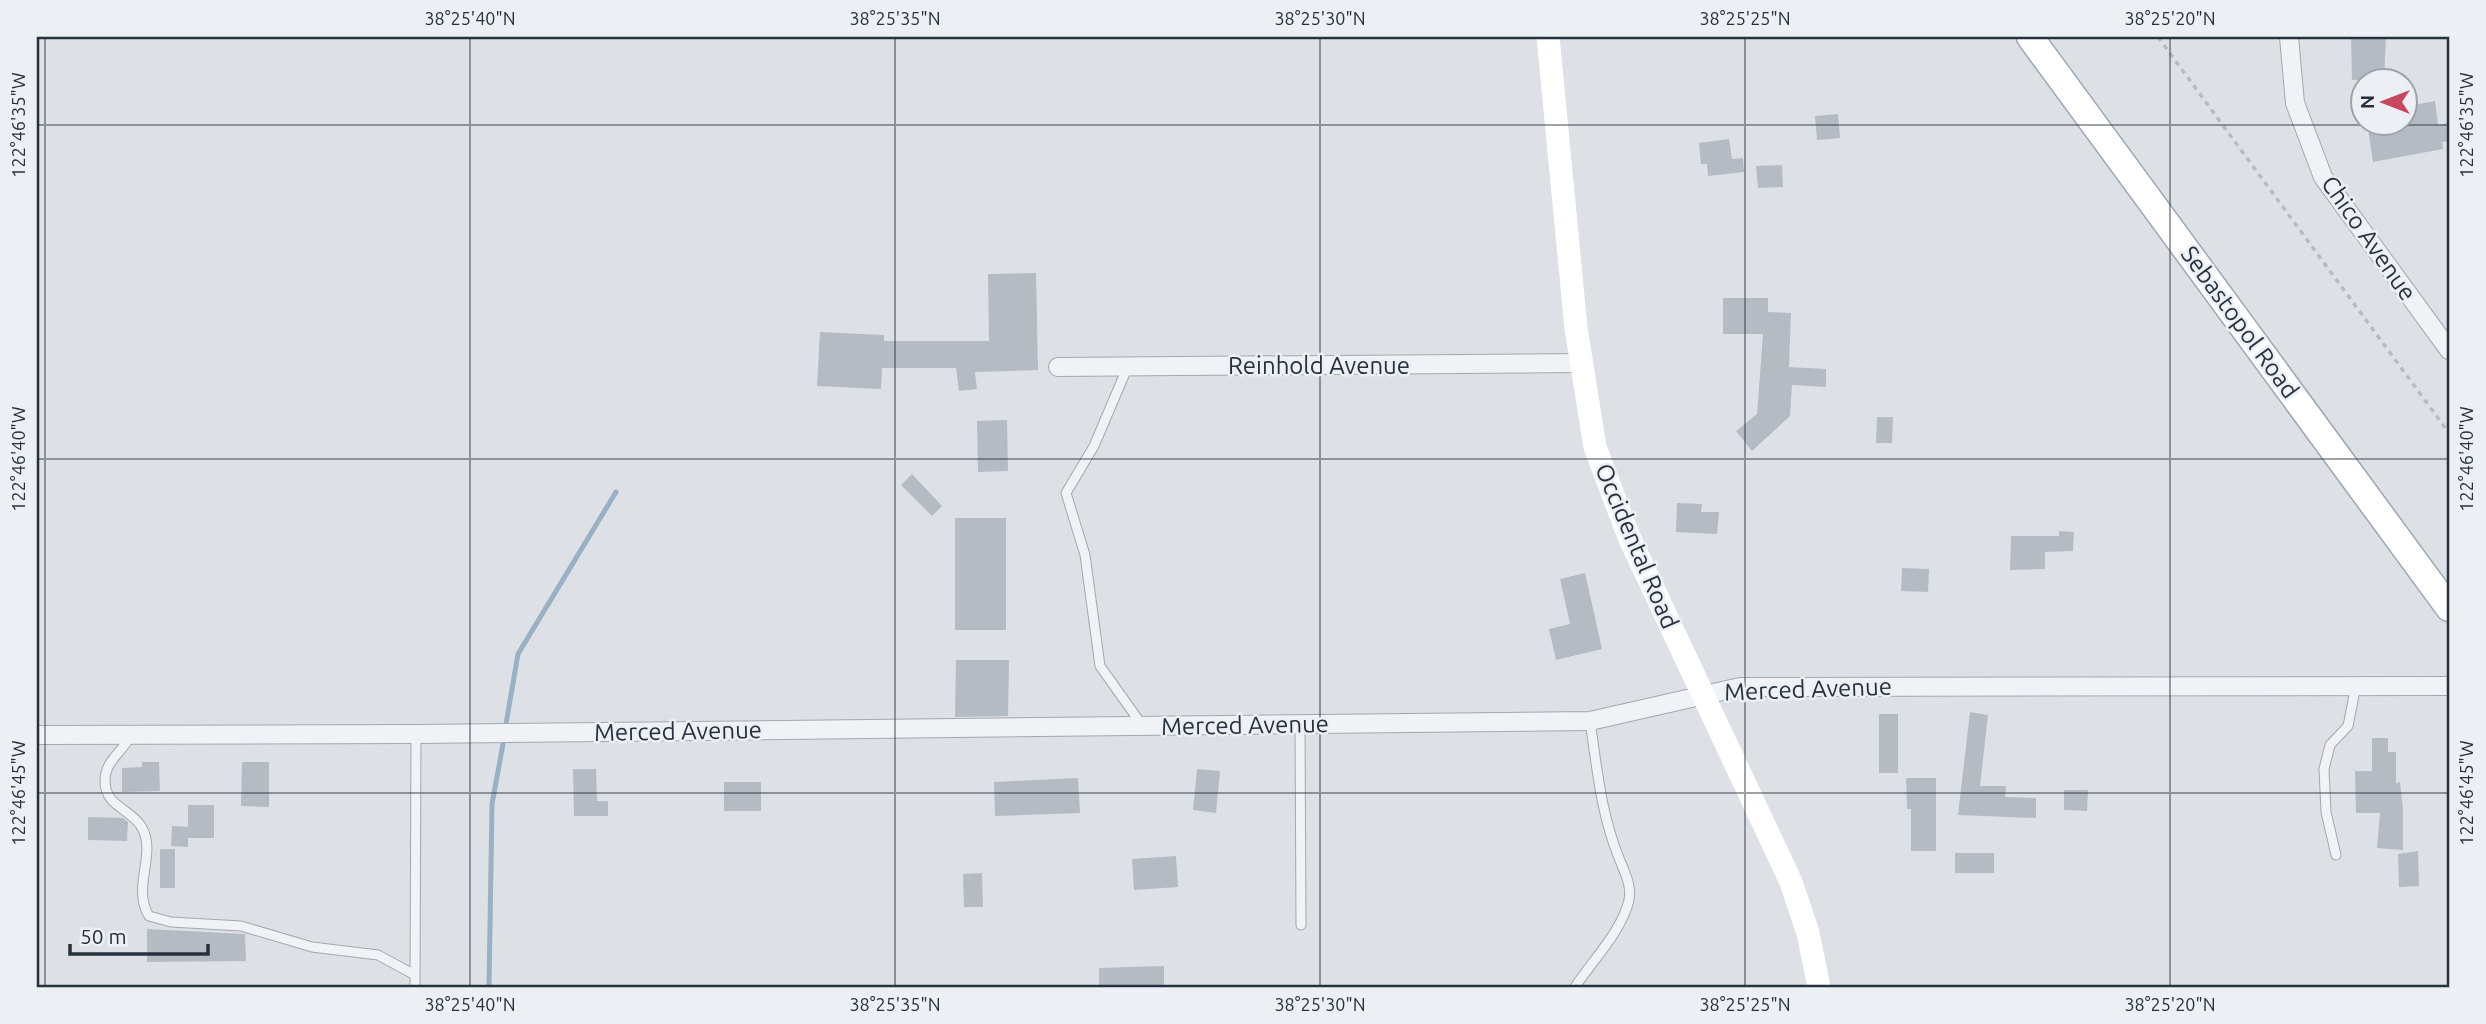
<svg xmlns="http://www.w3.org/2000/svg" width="2486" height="1024" font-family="Ubuntu,sans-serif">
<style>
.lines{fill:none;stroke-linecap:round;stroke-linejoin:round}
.stream{stroke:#99b0c5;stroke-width:5}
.building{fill:#b5bbc3}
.lane-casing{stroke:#a3a8b0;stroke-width:11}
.street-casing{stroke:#a3a8b0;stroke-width:20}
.primary-casing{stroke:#9da6b2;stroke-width:29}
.path{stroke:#b8bcc1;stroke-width:3.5;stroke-dasharray:5 5;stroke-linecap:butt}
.lane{stroke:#f0f2f5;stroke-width:9}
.street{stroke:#f0f2f5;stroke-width:18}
.secondary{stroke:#fff;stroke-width:23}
.primary{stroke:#fff;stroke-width:26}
.ticks{fill:none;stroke:#27303c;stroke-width:2;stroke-opacity:0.45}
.labels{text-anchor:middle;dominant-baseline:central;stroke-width:5;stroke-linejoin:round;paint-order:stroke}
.street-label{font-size:24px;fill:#27303c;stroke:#ecf0f4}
.neatline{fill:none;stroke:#27303c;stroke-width:2.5}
.ticks-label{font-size:18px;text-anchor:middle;fill:#27303c}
</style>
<rect width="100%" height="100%" fill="#dde1e6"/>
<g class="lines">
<path class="stream" d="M506 724 518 654 616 492
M489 987 492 804 503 744"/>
</g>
<path class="building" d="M2351 37H2386L2384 80H2352Z
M2435 101 2438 125 2449 123V141L2442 142 2443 149 2373 162 2367 122H2411L2409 106Z
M1838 114 1840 138 1817 140 1815 116Z
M1729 139 1732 159 1743 158 1744 172 1708 176 1707 164H1701L1699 143Z
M1782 165 1783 187 1758 188 1756 166Z
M1036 273 1038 370 975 372 977 389 959 391 956 368H882L881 389 817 386 820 332 884 335V341H989L988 274Z
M1723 298H1768V312L1791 313 1789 367 1826 369V387L1792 385 1790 416 1752 451 1736 431 1757 414 1763 334H1723Z
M1877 417H1893L1892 443H1876Z
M1007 420 1008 471 978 472 977 421Z
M912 474 942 506 932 516 901 485Z
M1677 503 1702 504 1701 512H1719L1717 534 1676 532Z
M955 518H1006V630H955Z
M2059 531 2074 532 2073 551 2045 552V569L2010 570 2011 536H2059Z
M1902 568 1929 569 1928 592 1901 591Z
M1585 573 1602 649 1556 660 1549 629 1570 624 1560 579Z
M956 660H1009L1008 716 955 717Z
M1970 712 1988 715 1980 786H2006L2005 797 2036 798V818L1958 815Z
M1879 714H1898V773H1879Z
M2372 738H2388V752H2396V783L2400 782 2403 811V850L2377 848 2380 813H2356L2355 771H2372Z
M142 762H159L160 791 122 792V768L142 767Z
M242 762H269V807L241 806Z
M573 769H596L597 801H608V816H574Z
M1197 769 1220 771 1216 813 1193 810Z
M1078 778 1080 813 995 816 994 782Z
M1906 778H1936V851H1911V809H1907Z
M724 782H761V811H724Z
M2064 790H2088L2087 811 2064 810Z
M188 805H214V838H188V847L171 846 172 826 188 827Z
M88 817 123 818 128 822 127 841 88 840Z
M160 849H175V888H160Z
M2418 851 2419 886 2399 887 2398 854Z
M1955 853H1994V873H1955Z
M1176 856 1178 887 1134 890 1132 859Z
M982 873 983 907H964L963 874Z
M147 929 245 934 246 961 147 962Z
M1164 966V987H1099V968Z"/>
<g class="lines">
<g class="lane-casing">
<path id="lane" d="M1128 366 1094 446 1066 493 1085 555 1100 666 1142 725
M1300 724 1301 925
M131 735C123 752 105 760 105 781 105 806 129 808 141 826 158 853 131 887 149 916L171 922 241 926 312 947 378 955 415 975
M2336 855 2326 812 2324 769 2330 745 2348 726 2356 685
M415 987 416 734
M1575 987C1592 961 1622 931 1629 900 1632 885 1624 871 1619 858 1601 814 1597 768 1590 721"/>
</g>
<g class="street-casing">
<path id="street" d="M2289 37 2295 103 2323 177 2449 350
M1058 367 1580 363
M37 735 416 734 1590 721 1740 687 2449 686"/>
</g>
<g class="primary-casing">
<path id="primary" d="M2030 37 2449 608"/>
</g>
<path class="path" d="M2158 37 2449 433"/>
<use href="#lane" class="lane"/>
<use href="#street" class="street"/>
<path class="secondary" d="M1548 37 1576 328 1595 447 1629 537 1791 882 1808 933 1819 987"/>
<use href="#primary" class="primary"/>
</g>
<path class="ticks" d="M45 37V987M470 37V987M895 37V987M1320 37V987M1745 37V987M2170 37V987M37 125H2449M37 459H2449M37 793H2449"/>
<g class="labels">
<g class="street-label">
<text transform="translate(2369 238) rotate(55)">Chico Avenue</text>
<text transform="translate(2240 322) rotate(54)">Sebastopol Road</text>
<text x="1319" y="365">Reinhold Avenue</text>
<text transform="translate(1637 546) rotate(67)">Occidental Road</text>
<text transform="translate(1808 689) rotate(-2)">Merced Avenue</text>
<text transform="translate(1245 725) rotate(-1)">Merced Avenue</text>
<text transform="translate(678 731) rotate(-1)">Merced Avenue</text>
</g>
</g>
<rect width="2486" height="1024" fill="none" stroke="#ecf0f4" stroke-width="77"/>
<g transform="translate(2384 102) rotate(270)"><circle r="33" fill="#ecf0f4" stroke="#9da3aa" stroke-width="2"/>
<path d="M0-5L12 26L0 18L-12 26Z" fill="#c8465e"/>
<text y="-10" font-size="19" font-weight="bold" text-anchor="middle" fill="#27303c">N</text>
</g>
<path d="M70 944v10h138v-10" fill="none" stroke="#27303c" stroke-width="3.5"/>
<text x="80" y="944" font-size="21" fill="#27303c" stroke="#ecf0f4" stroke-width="5" paint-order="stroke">50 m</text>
<rect x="38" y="38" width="2410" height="948" class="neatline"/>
<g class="ticks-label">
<text x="470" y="25">38°25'40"N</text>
<text x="895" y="25">38°25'35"N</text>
<text x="1320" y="25">38°25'30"N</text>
<text x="1745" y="25">38°25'25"N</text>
<text x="2170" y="25">38°25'20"N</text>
<text transform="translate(2467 125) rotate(-90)" y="6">122°46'35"W</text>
<text transform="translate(19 125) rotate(-90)" y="6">122°46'35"W</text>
<text transform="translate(2467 459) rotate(-90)" y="6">122°46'40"W</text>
<text transform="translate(19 459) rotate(-90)" y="6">122°46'40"W</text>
<text transform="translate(2467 793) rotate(-90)" y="6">122°46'45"W</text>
<text transform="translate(19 793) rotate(-90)" y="6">122°46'45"W</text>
<text x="470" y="1011">38°25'40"N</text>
<text x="895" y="1011">38°25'35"N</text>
<text x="1320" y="1011">38°25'30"N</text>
<text x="1745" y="1011">38°25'25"N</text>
<text x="2170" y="1011">38°25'20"N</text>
</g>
</svg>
